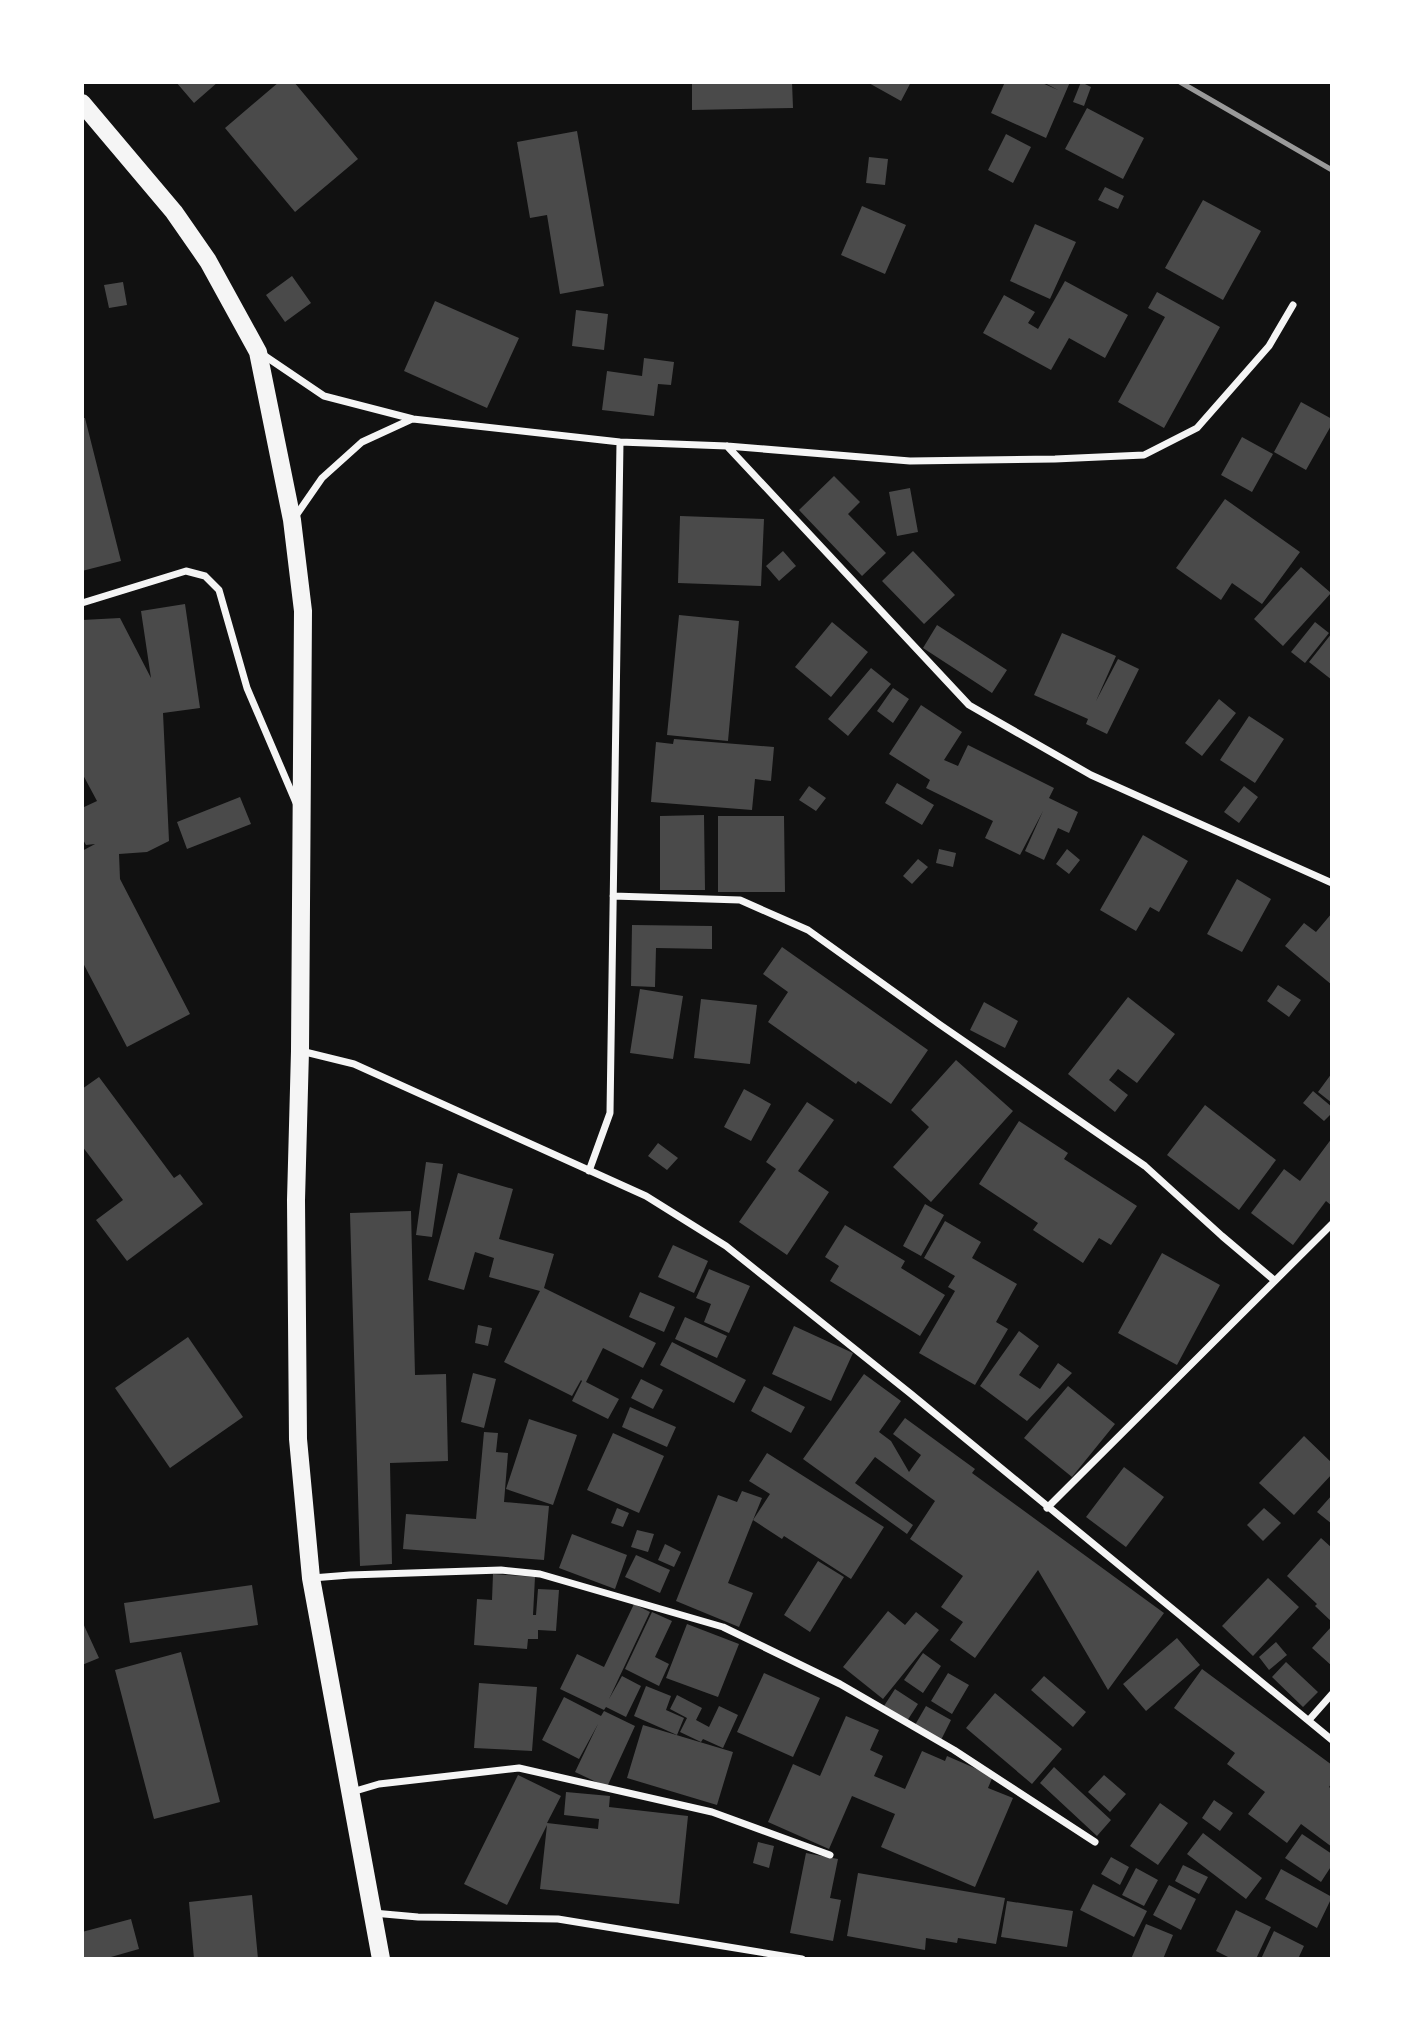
<svg xmlns="http://www.w3.org/2000/svg" width="1414" height="2041" font-family="'Alegreya Sans',sans-serif">
<style>
.building{fill:#4a4a4a}
.lines{fill:none;stroke-linecap:round;stroke-linejoin:round}
.minor{stroke:#f5f5f5;stroke-width:7}
.primary{stroke:#f5f5f5;stroke-width:18}
.rail{stroke:#9a9a9a;stroke-width:5}
</style>
<rect width="100%" height="100%" fill="#111"/>
<path class="building" d="M176 82H218L194 103Z
M279 82H294L358 159 295 212 225 128Z
M692 82H792L793 108 692 110Z
M867 82H911L901 101Z
M1005 82H1040L1058 90 1043 82H1070L1046 138 991 113Z
M1081 82 1091 87 1084 106 1073 102Z
M1087 108 1144 138 1123 179 1065 149Z
M577 131 604 286 560 294 547 215 530 218 517 142Z
M1006 134 1031 147 1013 183 988 170Z
M869 157 888 159 885 185 866 183Z
M1105 187 1124 196 1118 209 1098 200Z
M1203 200 1261 231 1223 300 1165 268Z
M862 206 906 225 885 274 841 255Z
M1035 224 1076 242 1050 299 1010 281Z
M292 276 311 303 285 322 266 295Z
M1065 281 1128 315 1105 358 1069 338 1051 370 983 333 1004 295 1035 312 1028 323 1038 329Z
M123 282 127 305 109 308 104 285Z
M1157 292 1220 327 1164 428 1118 402 1165 317 1148 308Z
M435 301 519 338 487 408 404 371Z
M576 310 608 314 604 350 572 346Z
M644 358 674 362 671 385 658 384 654 416 602 410 607 371 642 376Z
M1301 402 1332 419V424L1306 470 1274 452Z
M82 418H85L121 561 82 571Z
M1242 437 1273 454 1252 492 1221 475Z
M834 476 860 502 848 514 886 553 862 576 799 510Z
M910 488 918 532 897 536 889 492Z
M1225 499 1300 552 1262 604 1232 583 1221 600 1176 568Z
M680 516 764 519 761 586 678 583Z
M783 551 796 566 779 581 766 566Z
M913 551 955 595 924 624 882 581Z
M1301 567 1331 593 1283 646 1254 619Z
M185 604 200 708 163 713 169 841 147 852 119 854 120 879 190 1014 127 1047 82 961V851L95 844 86 845 82 838V808L97 801 82 773V620L120 618 151 678 141 611Z
M679 615 739 621 728 741 667 735Z
M832 622 868 652 831 697 795 667Z
M1315 622 1329 633 1305 663 1291 652Z
M937 625 1007 670 992 693 923 648Z
M1062 633 1116 656 1096 701 1118 659 1139 669 1107 734 1086 724 1088 719 1034 695Z
M1332 633V680L1309 662Z
M871 668 891 684 848 736 828 719Z
M893 688 909 699 893 723 877 711Z
M1219 699 1236 713 1202 756 1185 743Z
M921 705 962 732 944 760 958 766 968 745 1054 788 1049 798 1078 812 1069 833 1058 828 1044 860 1025 851 1043 811 1020 855 985 838 993 821 926 788 930 780 889 754Z
M1249 716 1284 739 1255 783 1220 760Z
M674 739 774 747 771 781 755 779 752 810 651 802 656 742 673 744Z
M897 783 934 805 922 825 885 803Z
M809 786 826 798 816 811 799 800Z
M1244 786 1258 797 1239 823 1224 812Z
M240 797 251 824 187 849 177 822Z
M704 815 705 890H660V816Z
M718 816H784L785 892H718Z
M1143 835 1188 861 1159 912 1150 907 1136 931 1100 910Z
M939 849 956 853 953 867 936 863Z
M1067 849 1080 860 1069 874 1056 864Z
M918 859 928 867 912 884 903 876Z
M1237 879 1271 899 1242 952 1207 934Z
M1332 913V985L1285 946 1304 923 1316 932Z
M632 925 712 926V949L656 948 655 987 631 986Z
M782 947 928 1050 891 1104 858 1081 856 1084 768 1022 788 992 763 974Z
M1278 985 1301 1000 1289 1017 1267 1001Z
M640 989 683 996 673 1059 630 1053Z
M1128 997 1175 1034 1137 1083 1118 1069 1109 1080 1128 1095 1115 1112 1068 1074Z
M701 999 757 1005 750 1064 694 1058Z
M984 1002 1018 1021 1005 1048 970 1030Z
M956 1060 1013 1111 931 1202 893 1167 929 1127 911 1110Z
M1332 1073V1103L1318 1092Z
M99 1077 174 1178 180 1174 203 1204 127 1261 96 1220 123 1200 82 1146V1089Z
M744 1089 771 1104 751 1141 724 1127Z
M1313 1091 1332 1107V1113L1324 1121 1303 1103Z
M807 1102 834 1120 798 1171 829 1192 787 1255 739 1222 776 1169 766 1162Z
M1205 1105 1276 1160 1239 1210 1167 1155Z
M1019 1121 1068 1153 1064 1159 1137 1206 1111 1245 1099 1238 1083 1263 1033 1230 1038 1223 979 1184Z
M1332 1138V1206L1326 1201 1293 1245 1251 1213 1284 1169 1300 1181Z
M658 1143 678 1158 667 1170 648 1156Z
M426 1162 443 1164 432 1237 416 1235Z
M458 1173 513 1189 499 1239 554 1254 544 1288 656 1343 643 1368 603 1348 586 1382 619 1399 608 1419 572 1401 582 1381 581 1380 572 1396 504 1362 540 1291 489 1277 494 1258 475 1252 464 1290 428 1280Z
M925 1204 944 1215 921 1256 903 1246Z
M411 1211 415 1375 446 1374 448 1461 390 1463 392 1564 360 1566 350 1213Z
M945 1221 981 1242 972 1258 1017 1284 996 1322 1008 1329 975 1385 919 1353 955 1291 948 1287 955 1276 924 1258Z
M845 1225 905 1261 901 1268 945 1295 920 1336 830 1281 839 1266 825 1257Z
M673 1245 708 1261 694 1293 658 1277Z
M1162 1253 1220 1285 1177 1365 1118 1333Z
M709 1269 750 1286 729 1333 704 1322 711 1304 696 1298Z
M640 1292 675 1307 664 1332 629 1317Z
M685 1317 727 1336 717 1358 675 1339Z
M478 1325 492 1328 488 1346 475 1343Z
M794 1326 853 1353 831 1401 772 1374Z
M1019 1331 1039 1346 1019 1375 1040 1389 1058 1363 1072 1373 1027 1421 980 1386Z
M188 1337 243 1417 170 1468 115 1388Z
M672 1342 746 1380 734 1403 660 1365Z
M473 1373 496 1379 484 1428 461 1422Z
M864 1374 901 1401 879 1432 891 1441 909 1472 921 1455 893 1434 905 1418 975 1469 972 1473 1164 1613 1108 1690 1038 1570 975 1658 950 1640 963 1622 941 1607 963 1576 910 1539 935 1501 875 1457 855 1483 913 1525 907 1534 803 1459Z
M641 1379 663 1390 653 1409 631 1398Z
M764 1386 805 1407 791 1433 751 1411Z
M1068 1386 1115 1424 1072 1477 1024 1438Z
M630 1407 676 1427 667 1447 622 1427Z
M529 1419 577 1435 553 1505 506 1489Z
M484 1432 498 1433 496 1452 508 1453 504 1502 549 1506 544 1560 403 1549 406 1514 476 1519Z
M613 1433 664 1456 639 1513 587 1490Z
M1304 1436 1332 1463V1474L1294 1515 1259 1483Z
M767 1453 884 1527 851 1579 784 1536 782 1539 753 1520 728 1583 753 1593 739 1627 676 1601 718 1495 737 1502 742 1491 762 1498 753 1520 770 1494 749 1481Z
M1124 1467 1164 1497 1126 1547 1086 1517Z
M1332 1495V1524L1317 1512Z
M617 1508 629 1513 623 1527 611 1523Z
M1264 1508 1281 1523 1263 1541 1247 1525Z
M637 1530 654 1534 648 1552 631 1547Z
M572 1534 627 1555 615 1589 559 1568Z
M1321 1538 1332 1548V1622L1315 1606 1317 1604 1287 1576Z
M665 1544 681 1552 674 1567 658 1560Z
M636 1555 670 1570 660 1593 625 1577Z
M818 1561 844 1577 810 1632 784 1615Z
M493 1574 535 1577 533 1615H536L538 1589 559 1590 556 1631 538 1630V1639H528L527 1649 474 1645 477 1599 492 1600Z
M1268 1578 1299 1607 1253 1656 1222 1626Z
M252 1585 258 1625 130 1643 124 1603Z
M634 1604 650 1612 609 1699 622 1676 641 1686 626 1717 606 1707 604 1710 560 1689 577 1654 604 1667Z
M888 1611 905 1625 916 1612 939 1630 883 1699 843 1667Z
M652 1612 672 1621 655 1657 669 1664 659 1686 625 1669Z
M82 1621 99 1658 82 1665Z
M687 1624 739 1644 718 1697 666 1678Z
M1332 1626V1666L1312 1648Z
M1177 1638 1200 1665 1146 1711 1123 1684Z
M1276 1642 1287 1655 1269 1670 1259 1657Z
M181 1652 220 1802 154 1819 115 1670Z
M923 1653 941 1666 923 1693 904 1680Z
M1286 1662 1318 1692 1303 1707 1272 1677Z
M1202 1669 1332 1765V1783L1329 1787 1332 1789V1847L1301 1824 1287 1843 1248 1814 1265 1792 1227 1764 1235 1753 1174 1708Z
M764 1673 820 1698 793 1757 737 1732Z
M948 1673 969 1685 952 1714 931 1701Z
M1044 1676 1086 1712 1073 1727 1031 1690Z
M479 1683 537 1687 532 1751 474 1748Z
M646 1686 671 1696 666 1710 684 1718 677 1735 634 1716Z
M895 1689 918 1704 907 1721 884 1706Z
M995 1693 1062 1749 1032 1784 966 1728Z
M677 1695 702 1708 696 1720 709 1727 719 1706 738 1715 723 1748 703 1739 701 1742 680 1732 687 1718 670 1709Z
M564 1697 601 1716 604 1711 635 1726 607 1787 575 1772 598 1724 579 1759 542 1740Z
M926 1706 951 1720 941 1740 915 1725Z
M846 1716 879 1730 870 1750 883 1756 874 1776 905 1789 922 1751 945 1761 947 1756 993 1776 988 1788 1013 1798 975 1887 881 1847 895 1814 852 1796 829 1849 768 1822 793 1764 820 1776Z
M643 1725 733 1752 717 1805 627 1778Z
M1054 1767 1111 1820 1097 1836 1040 1783Z
M518 1775 561 1796 547 1823 598 1829 599 1819 564 1815 566 1792 610 1796 609 1807 688 1816 679 1904 540 1889 547 1825 507 1905 464 1884Z
M1104 1775 1126 1794 1110 1812 1088 1792Z
M1214 1800 1233 1813 1220 1831 1202 1818Z
M1160 1803 1188 1823 1158 1865 1130 1846Z
M1203 1833 1262 1878 1246 1899 1187 1854Z
M1302 1834 1332 1854V1865L1321 1882 1285 1858Z
M758 1842 774 1846 769 1868 753 1863Z
M806 1853 838 1859 830 1898 841 1900 833 1941 790 1933Z
M1111 1857 1129 1867 1120 1885 1101 1874Z
M1183 1865 1208 1877 1199 1894 1175 1881Z
M1136 1868 1158 1880 1144 1906 1122 1895Z
M1281 1869 1332 1897 1317 1928 1265 1899Z
M858 1873 1005 1898 996 1944 958 1938 957 1943 926 1938 925 1950 847 1936Z
M1093 1884 1147 1911 1134 1937 1080 1910Z
M1169 1885 1196 1899 1181 1930 1153 1915Z
M252 1895 258 1959H194L189 1902Z
M1007 1901 1073 1911 1067 1947 1001 1937Z
M1236 1910 1271 1927 1256 1959H1232L1216 1951Z
M131 1919 139 1949 104 1959H82V1932Z
M1146 1924 1173 1935 1163 1959H1131Z
M1274 1931 1304 1946 1298 1959H1261Z"/>
<g class="lines">
<path class="minor" d="M262 354 324 396 413 419 620 442 727 446 910 461 1055 459 1144 455 1197 428 1269 346 1293 305
M727 446 969 705 1091 775 1332 883
M295 517 322 478 362 442 412 419
M82 603 186 571 205 576 219 590 247 688 297 805
M613 896 740 900 808 930 939 1024 1145 1166 1222 1236 1274 1280
M301 1051 354 1064 646 1196 726 1246 911 1394 1332 1740
M589 1171 610 1113 620 442
M1047 1508 1332 1224
M312 1578 350 1575 501 1570 540 1574 723 1627 840 1684 954 1750 1095 1842
M1309 1720 1332 1694
M352 1792 379 1784 519 1768 712 1812 830 1855
M373 1913 418 1917 558 1919 802 1959"/>
<path class="primary" d="M82 103 174 212 208 261 258 352 292 520 303 611 300 1051 296 1200 298 1439 311 1578 381 1959"/>
<path class="rail" d="M1180 82 1332 170"/>
</g>
<rect width="1414" height="2041" fill="none" stroke="#ffffff" stroke-width="168"/>
</svg>
